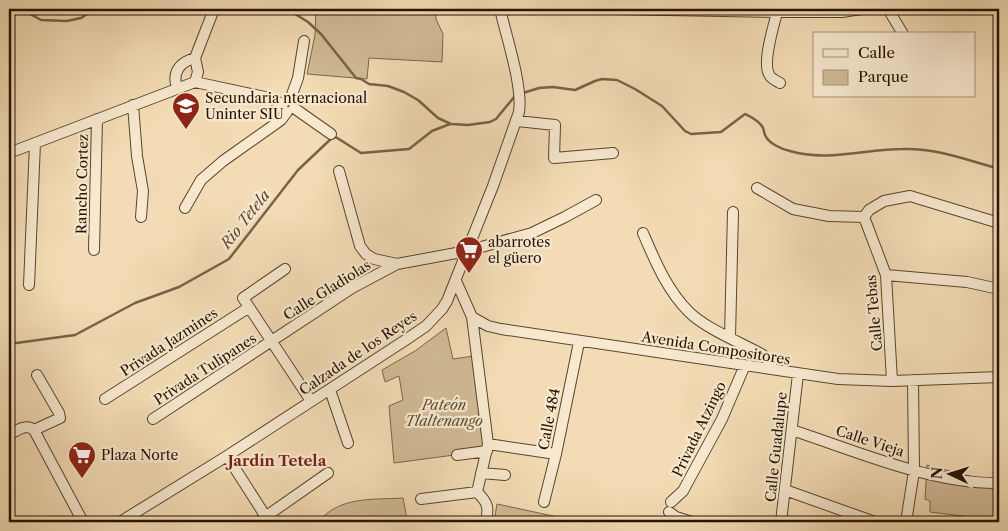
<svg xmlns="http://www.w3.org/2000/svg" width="1008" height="531" font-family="'Libre Caslon Text',serif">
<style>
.green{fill:#d0ba96;stroke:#7a664b}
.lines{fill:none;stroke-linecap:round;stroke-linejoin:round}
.stream{stroke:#776347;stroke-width:2.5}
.minor-casing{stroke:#58452d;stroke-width:12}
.minor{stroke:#f7e8cf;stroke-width:10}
.labels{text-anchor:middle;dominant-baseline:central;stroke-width:4.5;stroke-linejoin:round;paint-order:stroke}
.poi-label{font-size:14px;fill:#251300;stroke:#f7e8cf;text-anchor:start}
.street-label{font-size:14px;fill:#251300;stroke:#f7e8cf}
.park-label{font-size:14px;font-style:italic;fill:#614d34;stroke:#f7e8cf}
.water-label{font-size:15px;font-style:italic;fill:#5b4830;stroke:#f7e8cf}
.neighbourhood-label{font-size:15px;font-weight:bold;fill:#7a1f14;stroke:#f7e8cf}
</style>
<rect width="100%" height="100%" fill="#f3dcb5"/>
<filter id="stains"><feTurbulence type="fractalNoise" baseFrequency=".004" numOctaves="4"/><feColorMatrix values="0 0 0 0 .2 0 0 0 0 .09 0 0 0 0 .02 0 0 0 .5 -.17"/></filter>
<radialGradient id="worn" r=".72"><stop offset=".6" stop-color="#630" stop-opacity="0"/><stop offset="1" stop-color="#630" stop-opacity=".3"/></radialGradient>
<path class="green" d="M316 9H436V19L443 34 442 62 369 58 367 79 307 74 315 35Z
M446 328 453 359 480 355 488 444 492 450 394 463 389 406 403 400 399 376 385 382 382 370 415 351Z
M927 465 985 480 999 479V518H979L930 512V501L925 499Z
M403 498 407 519 418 522H318C340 496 371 500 403 498Z
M497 504 581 522H582H494Z"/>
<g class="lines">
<path class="stream" d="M21 9 41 20 67 21 81 18 95 9
M287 9 308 22 321 34 356 78 361 79 369 84 388 86 404 92 418 100 438 118 451 124 468 125 490 122 496 119 515 96
M523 93 539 88 553 87 575 90 595 81 602 79 617 80 635 89 662 106 685 131 691 134 721 132 745 114C751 117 760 121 763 128 764 130 764 133 765 135 768 143 781 149 790 151 827 162 865 149 903 149 937 148 967 160 999 169
M9 344 75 335 135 303 179 287 229 259 298 170 334 136 361 153 409 149 432 131 450 124"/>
<g class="minor-casing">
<path id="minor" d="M612 9 777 12H842L861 9
M888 9 903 34
M777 12C774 26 761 64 770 76 772 79 777 81 780 83
M195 58 214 9
M195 82 265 97 283 104
M177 88C172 73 179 62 195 58
M290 100 298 78 304 41
M133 105 137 156 143 191 141 217
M294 108 331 134
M517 121 555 125 554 158 613 153
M9 153 195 82 198 72 195 58
M339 171 360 246 366 254 374 259 397 264 467 251 532 233 565 217 596 200
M757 188 793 209 829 216 864 217
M185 208 201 180 223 161 281 120 287 112
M864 217 886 275 892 381
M864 217 869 210 884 201 910 196 999 223
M643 233C655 261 667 290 689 312 706 329 742 343 763 355L769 361 773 369
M94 250 97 119
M285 269 243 298 311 401
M886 275 967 282 999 289
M456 281 472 317 488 326 501 329 838 379 892 381 999 377
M29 285 35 143
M472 317 488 444 477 492
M730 337 733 212
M330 390 348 443
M105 399 248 308
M153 419 352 288 397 264
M34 430 60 418 59 413 37 375
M792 430C856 451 931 484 999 483
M9 435C16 431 26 423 34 430L83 522
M488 444 556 454
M457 455 487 451
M227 456 266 517
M481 473 505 475
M785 490 875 522
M477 492C488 503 489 507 486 522
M421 499 477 492
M544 502 556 454 579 342
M671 502 683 491 722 419 745 365
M669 512 676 517 692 522
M120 522 227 456 404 341 426 326 442 309 447 301 493 186 519 112C523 86 506 36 500 9
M258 522 328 473
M781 522 798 374
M906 522 914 471 913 380"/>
</g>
<use href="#minor" class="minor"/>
</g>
<defs>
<g id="school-pin" transform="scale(1.4375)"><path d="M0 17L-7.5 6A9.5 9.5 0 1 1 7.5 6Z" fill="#8f2418" stroke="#f7e8cf"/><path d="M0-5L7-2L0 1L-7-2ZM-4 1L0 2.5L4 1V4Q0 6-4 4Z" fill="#fff"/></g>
<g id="supermarket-pin" transform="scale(1.4375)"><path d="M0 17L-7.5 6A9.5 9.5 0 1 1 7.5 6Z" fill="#8f2418" stroke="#f7e8cf"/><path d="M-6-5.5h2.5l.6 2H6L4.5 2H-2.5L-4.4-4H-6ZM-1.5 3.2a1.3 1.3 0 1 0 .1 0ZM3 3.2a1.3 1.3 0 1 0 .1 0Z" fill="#fff"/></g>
</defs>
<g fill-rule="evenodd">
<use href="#school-pin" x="186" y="106"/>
<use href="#supermarket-pin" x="469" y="250"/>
<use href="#supermarket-pin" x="82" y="455"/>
</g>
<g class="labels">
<g class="poi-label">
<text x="205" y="98">Secundaria nternacional<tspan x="205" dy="16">Uninter SIU</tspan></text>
<text x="488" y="242">abarrotes<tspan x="488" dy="16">el güero</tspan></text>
<text x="101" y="455">Plaza Norte</text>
</g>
<g class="street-label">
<text transform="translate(82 184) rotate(-89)">Rancho Cortez</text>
<text transform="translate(327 290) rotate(-32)">Calle Gladiolas</text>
<text transform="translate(874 313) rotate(-95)">Calle Tebas</text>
<text transform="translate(169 342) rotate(-33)">Privada Jazmines</text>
<text transform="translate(716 348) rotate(9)">Avenida Compositores</text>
<text transform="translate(358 353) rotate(-34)">Calzada de los Reyes</text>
<text transform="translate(205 369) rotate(-33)">Privada Tulipanes</text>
<text transform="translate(549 419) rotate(-79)">Calle 484</text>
<text transform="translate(699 429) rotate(-64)">Privada Atzingo</text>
<text transform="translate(870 441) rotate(18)">Calle Vieja</text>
<text transform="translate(776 447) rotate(-84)">Calle Guadalupe</text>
</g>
<g class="park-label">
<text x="444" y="405">Pateón<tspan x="444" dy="16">Tlaltenango</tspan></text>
</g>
<g class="water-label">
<text transform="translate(245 219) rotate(-52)">Rio Tetela</text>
</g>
<g class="neighbourhood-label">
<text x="277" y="460">Jardín Tetela</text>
</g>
</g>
<rect width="1008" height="531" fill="none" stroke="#f3dcb5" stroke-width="30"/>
<rect x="10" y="10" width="988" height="511" fill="none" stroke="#251300" stroke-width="2.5"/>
<rect x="15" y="15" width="978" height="501" fill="none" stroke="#251300"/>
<rect x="813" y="32" width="162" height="65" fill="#f7e8cf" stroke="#a3937c"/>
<rect x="823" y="49" width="25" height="8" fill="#f7e8cf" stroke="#a3937c"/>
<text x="858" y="58" font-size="15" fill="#251300">Calle</text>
<rect x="823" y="70" width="25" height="15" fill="#d0ba96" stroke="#a3937c"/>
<text x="858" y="82" font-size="15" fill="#251300">Parque</text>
<g transform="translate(950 474) rotate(274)" stroke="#f7e8cf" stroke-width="4" paint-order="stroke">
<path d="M0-4L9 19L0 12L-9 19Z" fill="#251300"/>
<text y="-8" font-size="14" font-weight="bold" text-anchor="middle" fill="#251300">N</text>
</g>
<rect width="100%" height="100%" filter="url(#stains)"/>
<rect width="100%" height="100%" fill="url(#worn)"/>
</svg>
